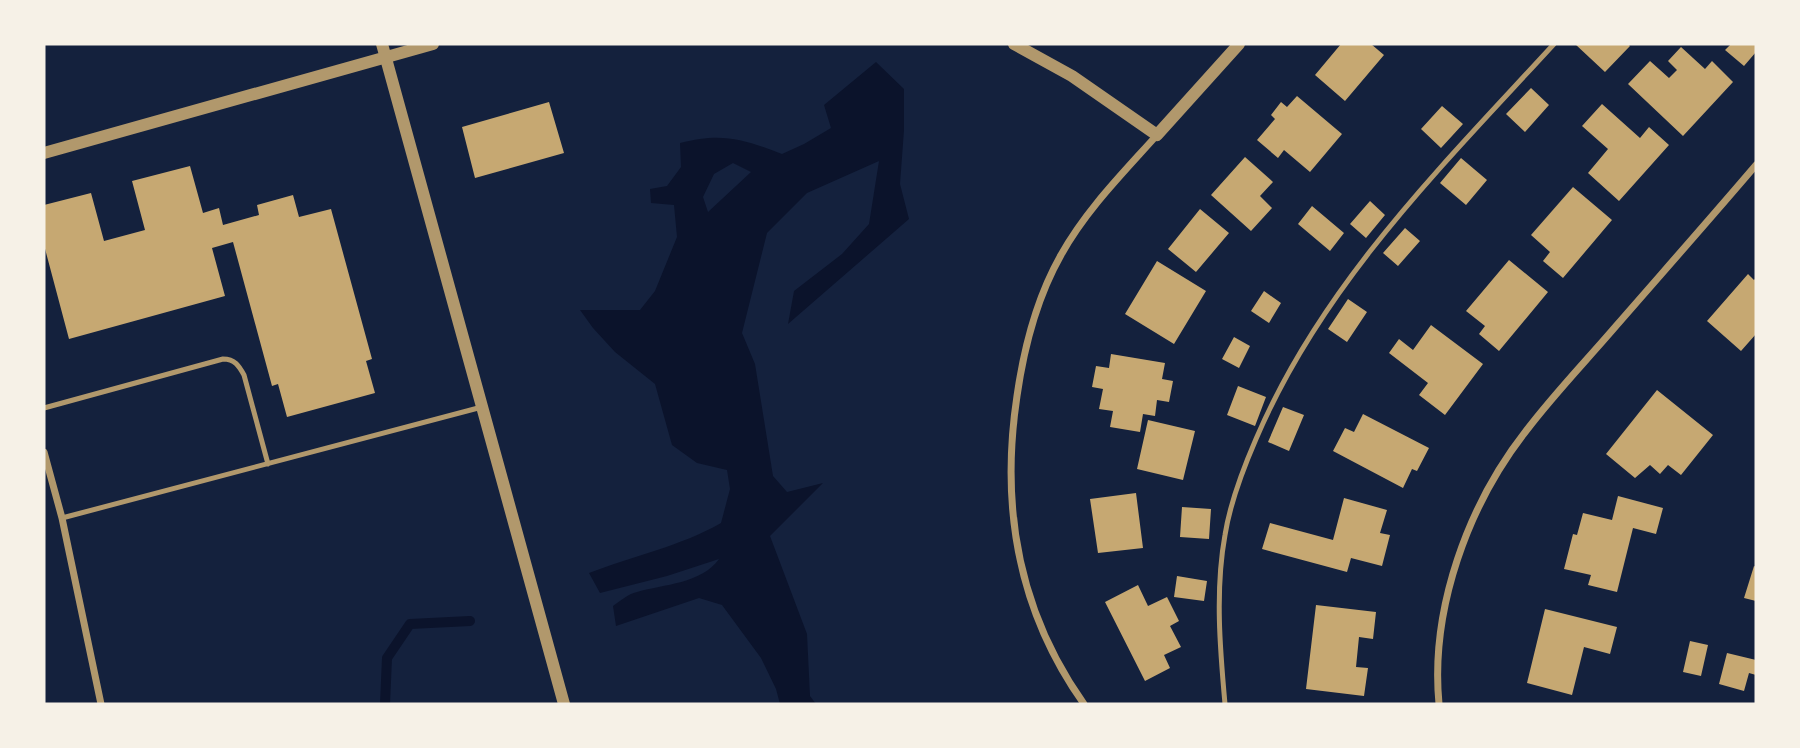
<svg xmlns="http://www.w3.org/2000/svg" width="1800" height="748" font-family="'Asap Condensed',sans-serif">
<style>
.water{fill:#0b132b;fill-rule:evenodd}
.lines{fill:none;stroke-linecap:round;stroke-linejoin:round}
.stream{stroke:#0b132b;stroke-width:10}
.building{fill:#c6a872}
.service{stroke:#b1986c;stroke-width:5}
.minor{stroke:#b1986c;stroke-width:7}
.tertiary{stroke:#b1986c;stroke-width:12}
</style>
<rect width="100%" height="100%" fill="#14213d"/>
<path class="water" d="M876 62 904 89V130L900 184 909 219 788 324 794 291 842 254 869 224 879 161 807 193 767 233 742 333 755 364 773 476 787 492 823 483 770 536 807 634 810 696 816 704H780L776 689 761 658 722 605 699 598 616 626 613 606C620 601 628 594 637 592 664 584 701 584 719 559L667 576 600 593 589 573C633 556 681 546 721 523L730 489 727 470 697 463 672 445 655 384 615 352 593 328 580 310H640L655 291 677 237 674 205 651 203 650 189 667 186 681 167 680 143C722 132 743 139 782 154L804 144 831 128 824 105ZM733 163 751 172 708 212 703 197 714 174Z"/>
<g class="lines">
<path class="stream" d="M385 704 387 658 410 624 470 621"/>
</g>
<path class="building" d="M1341 44H1371L1384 55 1345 101 1315 75Z
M1575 44H1628L1630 46 1605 72Z
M1731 44H1756V52L1744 66 1725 50Z
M1681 47 1705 69 1712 61 1733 82 1683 136 1628 84 1650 61 1669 78 1677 70 1668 61Z
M1531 88 1549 105 1525 132 1506 114Z
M1297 96 1342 134 1310 172 1284 150 1278 158 1257 140 1275 119 1271 115 1281 102 1287 107Z
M549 102 564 153 475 178 462 127Z
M1602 104 1640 138 1649 127 1669 145 1619 201 1588 173 1608 149 1582 126Z
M1442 106 1463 124 1441 148 1421 129Z
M1245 157 1273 182 1260 196 1272 208 1251 231 1211 195Z
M1461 158 1487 180 1466 205 1440 183Z
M190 166 203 213 219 208 223 225 259 215 257 205 293 195 299 217 331 209 372 359 366 361 375 393 287 417 278 384 272 386 233 242 212 248 225 296 69 339 44 245V205L91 193 104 241 145 230 132 181Z
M1573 187 1612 220 1563 278 1543 261 1550 252 1531 235Z
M1370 201 1385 215 1366 238 1350 224Z
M1312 206 1344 233 1330 251 1298 224Z
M1200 209 1229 233 1196 272 1168 249Z
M1405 228 1420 241 1398 266 1383 253Z
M1509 260 1548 292 1499 351 1479 334 1485 326 1466 311Z
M1157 261 1206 291 1174 344 1125 314Z
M1748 274 1754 280 1756 278V334L1741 351 1707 321Z
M1264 291 1281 303 1269 323 1251 311Z
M1348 299 1367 312 1347 342 1328 329Z
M1431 325 1483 364 1445 415 1419 395 1428 383 1389 353 1399 339 1413 350Z
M1234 337 1250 346 1239 368 1222 359Z
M1111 354 1165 363 1162 379 1173 381 1169 402 1157 400 1155 416 1143 414 1140 432 1110 427 1113 411 1099 409 1103 389 1092 387 1096 366 1109 368Z
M1238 386 1266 397 1255 426 1227 415Z
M1657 390 1713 435 1681 475 1668 465 1660 474 1650 465 1635 478 1606 454Z
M1283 407 1304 415 1289 451 1268 442Z
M1363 414 1429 448 1417 471 1412 469 1403 488 1333 451 1345 428 1354 432Z
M1148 420 1195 431 1183 480 1137 469Z
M1136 493 1143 548 1098 553 1090 499Z
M1618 496 1663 508 1656 534 1633 528 1617 592 1588 585 1591 575 1564 569 1573 534 1577 535 1583 513 1612 520Z
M1344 498 1387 510 1380 533 1390 535 1382 566 1351 558 1347 572 1262 549 1270 523 1333 540Z
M1182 507 1211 509 1209 539 1180 537Z
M1754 566 1756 567V601L1744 598Z
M1177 576 1207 581 1204 601 1174 597Z
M1138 585 1148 606 1167 597 1179 621 1170 626 1181 647 1164 655 1170 668 1145 681 1105 602Z
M1316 605 1376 612 1373 639 1359 637 1356 667 1368 668 1364 696 1306 689Z
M1545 609 1617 627 1610 654 1584 647 1572 695 1527 683Z
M1690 641 1708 645 1701 676 1683 672Z
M1727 653 1756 660V675L1749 673 1744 691 1719 684Z"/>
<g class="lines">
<path class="service" d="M44 408 223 359C235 359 239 366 244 375L268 464
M62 518 482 407
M1225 704C1220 649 1215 590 1225 535 1230 503 1243 469 1256 439 1322 284 1442 166 1554 44"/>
<path class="minor" d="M44 452 62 518 101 704
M1084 704C1018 611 1000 508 1017 396 1024 347 1036 299 1061 255 1086 210 1123 173 1157 135
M1439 704C1430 609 1468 505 1526 431 1554 394 1586 361 1616 326 1663 272 1710 219 1756 165"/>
<path class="tertiary" d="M382 44 564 704
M1014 44 1072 76 1157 135 1239 44
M44 153 433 44"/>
</g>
<rect width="1800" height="748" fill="none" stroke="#f6f1e7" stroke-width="91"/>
</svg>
